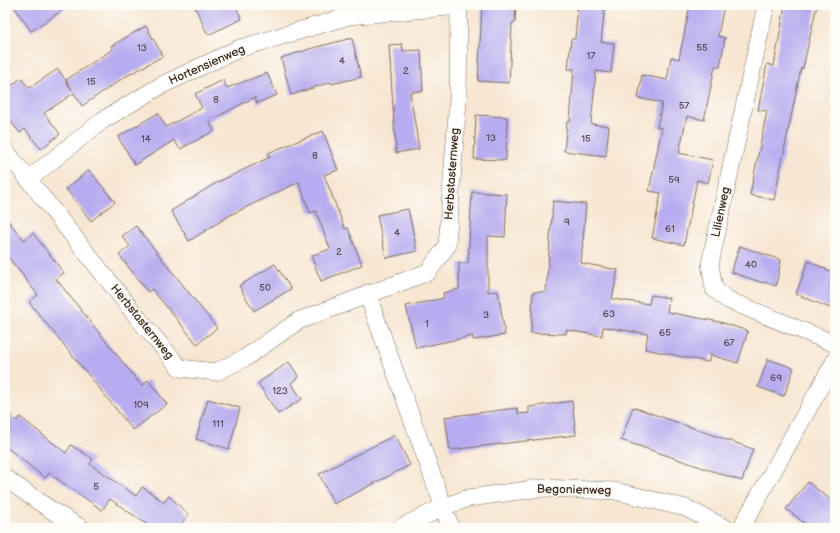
<svg xmlns="http://www.w3.org/2000/svg" width="840" height="533" font-family="'Balsamiq Sans',sans-serif">
<style>
.building{fill:#b7acef}
.lines{fill:none;stroke-linecap:round;stroke-linejoin:round}
.street-casing{stroke:#7d6c5d;stroke-width:18}
.street{stroke:#fff;stroke-width:17}
.labels{text-anchor:middle;dominant-baseline:central;stroke-width:3;stroke-linejoin:round;paint-order:stroke}
.number-label{font-size:10px;fill:#5a4a52}
.street-label{font-size:12px;fill:#3b2a1e;stroke:#fdfcf7}
</style>
<rect width="100%" height="100%" fill="#fdfcf7"/>
<filter id="ink" filterUnits="userSpaceOnUse"><feTurbulence type="fractalNoise" baseFrequency=".025" numOctaves="2"/><feDisplacementMap in="SourceGraphic" scale="8" xChannelSelector="R" yChannelSelector="G"/><feConvolveMatrix kernelMatrix="1 2 1 2 8 2 1 2 1" color-interpolation-filters="sRGB"/></filter>
<filter id="wash" filterUnits="userSpaceOnUse"><feTurbulence type="fractalNoise" baseFrequency=".012" numOctaves="4" result="noise"/><feDisplacementMap in="SourceGraphic" scale="16" xChannelSelector="R" yChannelSelector="G"/><feGaussianBlur stdDeviation="0.9" result="paint"/><feColorMatrix in="noise" values="0 0 0 0 0 0 0 0 0 0 0 0 0 0 0 0 0 1.4 0 .05"/><feComposite in="paint" operator="in"/></filter>
<g filter="url(#wash)">
<rect width="100%" height="100%" fill="#f7e6d1"/>
<g id="blocks">
<path class="building" d="M13 5H70L31 31Z
M194 5H235L242 19 208 35Z
M482 5H516L515 23H512L509 83 478 81Z
M578 5H605L601 42 614 43 611 73 596 71 591 124 609 126 606 156 564 151 567 122H570L574 69H568L571 39H575Z
M690 5H724L718 36 725 38 720 67 715 66 704 120 687 116 679 153 713 160 708 183 697 180 684 245 652 238 661 193 649 191 662 128 657 127 662 103 638 98 642 75 667 80 671 57 679 59Z
M785 5H817L803 68H801L774 200 750 195 767 111 758 110 767 64 774 66Z
M146 26 163 56 123 78 82 106 74 93 44 113 60 134 41 149 25 129 20 133 5 114V91L21 78 29 88 58 69 72 90 66 80 113 49 111 46Z
M352 38 361 77 332 84 331 82 291 95 281 58 313 48Z
M402 44 403 51 421 50 423 91 410 92 419 149 396 153 389 45Z
M267 73 277 95 257 103 255 97 209 121 214 131 180 149 174 140 135 165 118 137 158 113 166 127 202 108 195 94 223 80 227 88Z
M476 115 507 117 506 160 474 159Z
M323 131 338 170 324 175 345 229 348 228 362 265 321 281 311 256 330 249 316 211 310 213 299 182 232 214 189 241 171 211 216 183 270 157 268 153Z
M89 170 115 202 91 221 66 189Z
M472 192 507 194 505 237 488 236V292L498 291 505 335 473 340V336L416 348 406 306 444 298 443 293 459 289V263H468Z
M553 201 586 204 581 263 618 270 612 299 649 304 651 295 669 298 667 312 720 322 748 331 738 363 711 355 708 362 645 349 648 334 603 327 602 336 566 330V334L531 333 533 292H546Z
M408 209 417 251 386 258 377 215Z
M5 217 24 240 33 233 64 273 56 279 142 386 148 380 167 404 133 430 29 302 38 295 5 253Z
M136 226 217 328 197 344 152 289 148 292 119 255 130 246 122 236Z
M740 246 781 260 776 286 764 282 763 283 731 272Z
M808 261 835 273V310L796 294Z
M275 264 291 289 254 311 239 286Z
M768 359 794 368 784 396 758 387Z
M289 362 299 377 291 383 302 399 278 414 258 383Z
M208 399 240 408 229 449 196 439Z
M572 401 576 435 450 450 445 417 517 408 518 414 529 413V407Z
M633 407 753 449 742 481 621 440Z
M5 409 17 421 20 417 66 453 71 445 93 459 90 464 136 496 142 487 164 502 169 496 189 515 177 528H152L110 499 102 510 49 473 45 478 5 446Z
M395 435 410 465 334 504 319 474Z
M808 482 835 503V528H811L786 509Z"/>
</g>
</g>
<g filter="url(#ink)">
<use href="#blocks" fill-opacity="0" stroke="#7d6c5d" stroke-width="1"/>
<g class="lines">
<g class="street-casing">
<path id="street" d="M766 5 710 264 714 289 728 300 835 344
M5 150 142 323 180 368 216 372 245 358 298 321 428 272 447 246 458 100 459 5
M29 179 103 120 162 85 238 49 349 16 459 6
M367 293 451 528
M5 478 51 510 81 528
M400 528 443 507 469 498 541 488 615 491 686 508 725 528
M741 528 835 361"/>
</g>
<use href="#street" class="street"/>
</g>
</g>
<g class="labels">
<g class="number-label">
<text x="142" y="48">13</text>
<text x="702" y="48">55</text>
<text x="591" y="56">17</text>
<text x="342" y="61">4</text>
<text x="406" y="71">2</text>
<text x="91" y="82">15</text>
<text x="216" y="100">8</text>
<text x="684" y="106">57</text>
<text x="491" y="138">13</text>
<text x="146" y="139">14</text>
<text x="586" y="139">15</text>
<text x="315" y="156">8</text>
<text x="674" y="180">59</text>
<text x="567" y="222">9</text>
<text x="670" y="229">61</text>
<text x="397" y="233">4</text>
<text x="339" y="252">2</text>
<text x="751" y="265">40</text>
<text x="265" y="288">50</text>
<text x="609" y="314">63</text>
<text x="486" y="315">3</text>
<text x="427" y="324">1</text>
<text x="665" y="333">65</text>
<text x="729" y="343">67</text>
<text x="776" y="378">69</text>
<text x="280" y="391">123</text>
<text x="141" y="405">109</text>
<text x="218" y="424">111</text>
<text x="96" y="487">5</text>
</g>
<g class="street-label">
<text transform="translate(207 65) rotate(-24)">Hortensienweg</text>
<text transform="translate(452 174) rotate(-86)">Herbstasternweg</text>
<text transform="translate(721 212) rotate(-78)">Lilienweg</text>
<text transform="translate(142 322) rotate(51)">Herbstasternweg</text>
<text transform="translate(574 490) rotate(1)">Begonienweg</text>
</g>
</g>
<rect width="840" height="533" fill="none" stroke="#fdfcf7" stroke-width="20"/>
</svg>
